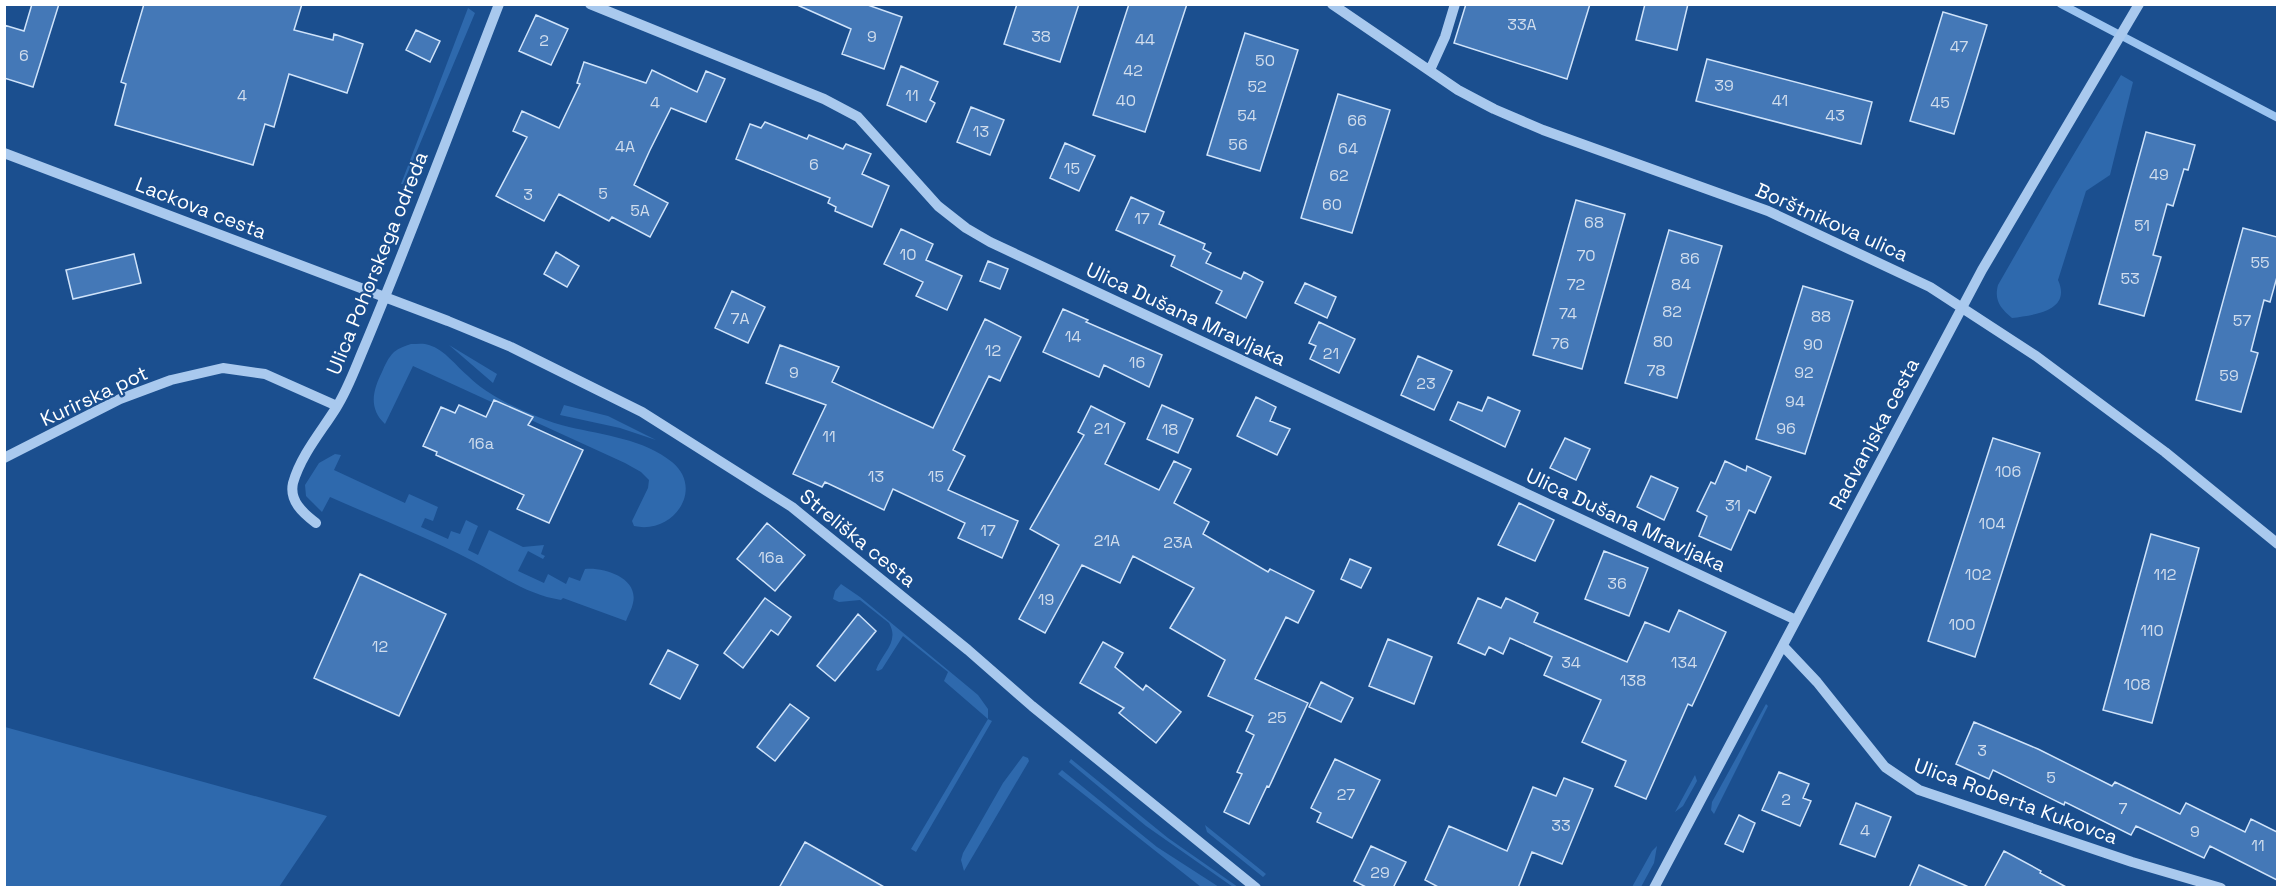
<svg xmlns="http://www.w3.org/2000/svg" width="2282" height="892" font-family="'Space Grotesk',sans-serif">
	<rect width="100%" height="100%" fill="#1b4f8f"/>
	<!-- green -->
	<path fill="#2e69ad" d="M468,8L475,13L403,184H401Z
		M2121,75L2133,82L2110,175L2086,191L2058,280C2072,311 2034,315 2012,318C2000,308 1994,300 1998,285L2053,189Z
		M411,344C417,344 424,343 429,345C445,350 456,366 468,376C479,387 492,395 505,402C525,412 548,422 569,427C603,435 644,439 672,462C705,489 673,535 634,526L632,521L648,488L649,480L641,472L625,463L413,366L385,424C368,408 373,390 382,372C385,365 388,358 394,352C399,348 405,346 411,344Z
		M449,345L497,374L493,383Z
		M564,405L608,416L656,440L620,428L560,415Z
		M335,454L341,455L334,470L405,503L409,494L438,507L433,521L425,518L421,527L448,539L451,531L460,534L466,520L478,526L468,550L478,555L489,530L523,547L544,545L541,554L545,556L543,559L528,551L518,571L544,583L548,574L566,584L569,577L580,581L585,569C604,567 639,578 633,603C632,609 628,615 626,621L563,598L561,600C528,595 502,576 473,561C427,537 377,518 330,497L322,512L306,496L305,485L319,463Z
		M841,584L860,597L978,695L988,709V719L992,721L916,852L911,849L988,719L944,681L948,672L903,636L882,669L878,671L876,670C882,653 900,642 889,623L860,600L839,602L833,599L835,591Z
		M1766,704L1768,706L1714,814L1711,810L1712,802Z
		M5,727L327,816L279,887H5Z
		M1023,756L1028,758L1029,761L964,871L961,860L963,853L1003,783Z
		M1071,759L1168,838L1238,887H1233L1146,826L1069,762Z
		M1062,770L1157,847L1219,887H1201L1058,774Z
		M1695,775L1697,781L1683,806L1675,812Z
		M1205,825L1266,874L1263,877L1207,832Z
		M1657,846L1654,863L1641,887H1632L1652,851Z"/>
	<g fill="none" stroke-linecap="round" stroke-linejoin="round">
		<!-- stream -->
		<path stroke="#9cc4f0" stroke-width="8" d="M2061,4L2278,118"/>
	</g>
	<!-- building -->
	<path fill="#4478b7" stroke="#cfe3fa" stroke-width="1.5" d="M32,4H59L33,87L4,78V25L24,31Z
		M144,4H302L294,30L333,40L334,34L363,44L347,93L289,74L274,127L265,124L253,165L115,125L126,84L121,82Z
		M795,4H865L902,17L884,69L842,54L851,29Z
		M1017,4H1079L1060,62L1004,44Z
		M1129,4H1187L1145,132L1093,115Z
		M1466,4H1590L1567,79L1454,43Z
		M1645,4H1688L1677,50L1636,40Z
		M1943,12L1987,25L1954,134L1910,121Z
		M536,15L568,29L551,65L519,51Z
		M416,30L440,41L430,62L406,50Z
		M1245,33L1298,50L1260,171L1207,155Z
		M1707,59L1872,102L1861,144L1696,101Z
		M584,62L646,83L652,70L697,92L706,71L725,79L706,122L671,108L650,150L634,185L668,203L650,237L612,217L609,221L559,194L544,221L496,196L527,137L513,131L522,111L559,128L580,84L577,83Z
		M901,66L938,82L930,100L935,103L926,122L887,105Z
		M1338,94L1390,110L1352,233L1301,218Z
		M971,107L1004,120L990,155L957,142Z
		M765,122L807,139L809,135L843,149L846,144L871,154L862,174L889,186L872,227L835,211L836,207L828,203L830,198L736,159L750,124L761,128Z
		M2146,132L2195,145L2188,170L2184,169L2173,206L2167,204L2153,255L2161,257L2144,316L2099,304Z
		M1065,143L1095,156L1079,191L1050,178Z
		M1131,197L1164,212L1159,224L1205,244L1203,249L1211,253L1206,263L1241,279L1244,272L1263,282L1246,318L1216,303L1222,291L1171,266L1175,256L1116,230Z
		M1576,200L1625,214L1582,369L1533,355Z
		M2243,228L2277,237V277L2270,302L2264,300L2251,351L2258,353L2241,412L2196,400Z
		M901,229L933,244L926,260L962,276L947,310L916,296L923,282L884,264Z
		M1669,230L1722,246L1677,398L1625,383Z
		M556,252L579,266L567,287L544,274Z
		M134,254L141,283L73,299L66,270Z
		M988,261L1008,269L1000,289L980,281Z
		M1305,283L1336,297L1327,318L1295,303Z
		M1803,286L1853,301L1805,454L1756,439Z
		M732,291L765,307L748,343L715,328Z
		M1063,309L1088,320L1086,322L1162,355L1149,387L1104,365L1099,377L1043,352Z
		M985,319L1021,337L1000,381L989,376L953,450L965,456L948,490L1018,521L1002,558L958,538L965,523L893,489L884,510L825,482L822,487L793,474L826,405L766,383L780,345L839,367L832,382L933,428Z
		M1319,322L1355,339L1339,373L1310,359L1316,346L1309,343Z
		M1418,356L1452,371L1434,410L1401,395Z
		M1256,397L1276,407L1270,421L1290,429L1277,455L1237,436Z
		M1488,397L1520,411L1505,447L1450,420L1458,402L1482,411Z
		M494,400L533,417L528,425L583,450L549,523L517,509L524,495L436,455L437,452L423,446L441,407L455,413L459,405L486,417Z
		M1162,405L1193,419L1178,453L1147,439Z
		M1091,406L1125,423L1105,464L1159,490L1174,461L1191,469L1174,503L1209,522L1203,534L1268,572L1270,569L1314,591L1298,623L1286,617L1255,679L1308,703L1269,787L1267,786L1249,824L1224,812L1242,774L1237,772L1254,735L1246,731L1253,716L1208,696L1225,660L1170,628L1194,588L1133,556L1120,583L1082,565L1045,633L1019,619L1059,545L1030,529L1084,435L1078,432Z
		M1565,438L1590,449L1576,480L1550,468Z
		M1993,438L2040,453L1975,657L1928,641Z
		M1725,461L1746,471L1747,466L1771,477L1755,513L1749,510L1731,550L1699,536L1707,516L1697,511L1711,482L1715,484Z
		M1651,476L1678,488L1664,520L1637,507Z
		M1519,503L1554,520L1535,561L1498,545Z
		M767,523L805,555L775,591L737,559Z
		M2151,534L2199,548L2152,723L2103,710Z
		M1604,551L1648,568L1629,616L1585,599Z
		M1350,559L1371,568L1361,588L1341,579Z
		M360,574L446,614L399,716L314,678Z
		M765,598L791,617L778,635L771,630L743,668L724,653Z
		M1478,598L1501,608L1506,598L1538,613L1534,622L1627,662L1645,622L1669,632L1679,610L1726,632L1692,706L1688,704L1646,799L1615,786L1626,761L1582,742L1601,700L1544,675L1552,657L1510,638L1503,654L1489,647L1485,655L1458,643Z
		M858,614L876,631L835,681L817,666Z
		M1388,639L1432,657L1414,704L1369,686Z
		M1103,642L1123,653L1115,667L1143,690L1146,685L1181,712L1156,743L1119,713L1124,708L1080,683Z
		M668,650L698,665L680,699L650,684Z
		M1321,682L1353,698L1341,722L1309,707Z
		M790,704L809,718L775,761L757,747Z
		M1974,722L2038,749L2112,786L2115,782L2180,814L2186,803L2245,832L2251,819L2277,832V880L2210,846L2204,858L2136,826L2131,835L2065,802L2064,805L1993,770L1989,779L1956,764Z
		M1335,759L1380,780L1352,838L1317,822L1321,813L1311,808Z
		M1779,772L1809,784L1803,798L1811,801L1800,826L1762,810Z
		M1564,778L1593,789L1562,864L1532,852L1518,888H1440L1425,880L1449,826L1507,851L1533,787L1556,796Z
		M1856,803L1891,817L1875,857L1840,844Z
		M1739,815L1755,823L1743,852L1725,844Z
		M805,842L886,888H779Z
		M1371,846L1406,862L1393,888H1368L1354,881Z
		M2004,851L2041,871L2040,873L2068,888H1984Z
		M1919,865L1971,888H1909Z"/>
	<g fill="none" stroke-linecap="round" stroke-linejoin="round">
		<!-- minor -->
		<path stroke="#a9c9ee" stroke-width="10" d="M590,4L824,99L858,117L938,206L966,228L990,242L1796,620
			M1332,4L1458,90L1494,109L1543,130L1768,211L1930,287L2036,356L2165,452L2278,544
			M1430,70L1445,37L1455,4
			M4,153L448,321L511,347L642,412L792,507L968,650L1032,706L1256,888
			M4,458L120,399L171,380L223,368L265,374L337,406
			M316,523C303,513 289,501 293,483C301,455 321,432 336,408C347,391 355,369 363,350C411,236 454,120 499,4
			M1783,646L1817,682L1885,767L1919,790L2132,862L2221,888
			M1654,888L1982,270L2139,4"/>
	</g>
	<g text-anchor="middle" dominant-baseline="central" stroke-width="4.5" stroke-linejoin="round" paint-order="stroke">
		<!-- number labels -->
		<g font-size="16" fill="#d0dded">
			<text x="1522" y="24">33A</text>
			<text x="872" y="36">9</text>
			<text x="1041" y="36">38</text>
			<text x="1145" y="39">44</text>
			<text x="544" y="40">2</text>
			<text x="1959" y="46">47</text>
			<text x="24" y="55">6</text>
			<text x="1265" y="60">50</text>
			<text x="1133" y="70">42</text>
			<text x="1724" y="85">39</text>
			<text x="1257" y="86">52</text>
			<text x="242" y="95">4</text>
			<text x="912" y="95">11</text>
			<text x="1126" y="100">40</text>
			<text x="1780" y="100">41</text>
			<text x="655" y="102">4</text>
			<text x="1940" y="102">45</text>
			<text x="1247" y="115">54</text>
			<text x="1835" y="115">43</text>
			<text x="1357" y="120">66</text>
			<text x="981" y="131">13</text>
			<text x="1238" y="144">56</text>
			<text x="625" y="146">4A</text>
			<text x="1348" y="148">64</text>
			<text x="814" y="164">6</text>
			<text x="1072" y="168">15</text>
			<text x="2159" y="174">49</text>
			<text x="1339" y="175">62</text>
			<text x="603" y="193">5</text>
			<text x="528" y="194">3</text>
			<text x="1332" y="204">60</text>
			<text x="640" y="210">5A</text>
			<text x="1142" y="218">17</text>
			<text x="1594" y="222">68</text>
			<text x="2142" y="225">51</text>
			<text x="908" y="254">10</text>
			<text x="1586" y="255">70</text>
			<text x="1690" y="258">86</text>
			<text x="2260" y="262">55</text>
			<text x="2130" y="278">53</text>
			<text x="1576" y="284">72</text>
			<text x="1681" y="284">84</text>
			<text x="1672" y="311">82</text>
			<text x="1568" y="313">74</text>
			<text x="1821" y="316">88</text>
			<text x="740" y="318">7A</text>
			<text x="2242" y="320">57</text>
			<text x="1073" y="336">14</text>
			<text x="1663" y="341">80</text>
			<text x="1560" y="343">76</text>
			<text x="1813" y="344">90</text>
			<text x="993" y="350">12</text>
			<text x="1331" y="353">21</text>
			<text x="1137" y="362">16</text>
			<text x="1656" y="370">78</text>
			<text x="794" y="372">9</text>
			<text x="1804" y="372">92</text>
			<text x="2229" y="375">59</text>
			<text x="1426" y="383">23</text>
			<text x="1795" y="401">94</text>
			<text x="1102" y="428">21</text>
			<text x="1786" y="428">96</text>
			<text x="1170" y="429">18</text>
			<text x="829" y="436">11</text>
			<text x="481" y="443">16a</text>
			<text x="2008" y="471">106</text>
			<text x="876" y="476">13</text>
			<text x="936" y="476">15</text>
			<text x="1733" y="505">31</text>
			<text x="1992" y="523">104</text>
			<text x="988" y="530">17</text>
			<text x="1107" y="540">21A</text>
			<text x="1178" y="542">23A</text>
			<text x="771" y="557">16a</text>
			<text x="1978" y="574">102</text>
			<text x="2165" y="574">112</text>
			<text x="1617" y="583">36</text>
			<text x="1046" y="599">19</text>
			<text x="1962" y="624">100</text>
			<text x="2152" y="630">110</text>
			<text x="380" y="646">12</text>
			<text x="1571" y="662">34</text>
			<text x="1684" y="662">134</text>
			<text x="1633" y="680">138</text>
			<text x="2137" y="684">108</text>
			<text x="1277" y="717">25</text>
			<text x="1982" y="750">3</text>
			<text x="2051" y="777">5</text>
			<text x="1346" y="794">27</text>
			<text x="1786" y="799">2</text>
			<text x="2123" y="808">7</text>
			<text x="1561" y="825">33</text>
			<text x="1865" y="830">4</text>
			<text x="2195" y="831">9</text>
			<text x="2258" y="845">11</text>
			<text x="1380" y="872">29</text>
		</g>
		<!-- street labels -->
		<g font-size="20" fill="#fff" stroke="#1b4f8f">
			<text transform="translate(201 208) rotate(21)">Lackova cesta</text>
			<text transform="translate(1832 222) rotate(24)">Borštnikova ulica</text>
			<text transform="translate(377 263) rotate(-68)">Ulica Pohorskega odreda</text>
			<text transform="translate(1186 314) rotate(25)">Ulica Dušana Mravljaka</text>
			<text transform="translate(94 396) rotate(-25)">Kurirska pot</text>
			<text transform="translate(1874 434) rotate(-62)">Radvanjska cesta</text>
			<text transform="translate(1626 520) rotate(25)">Ulica Dušana Mravljaka</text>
			<text transform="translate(858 538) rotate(39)">Streliška cesta</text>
			<text transform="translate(2016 801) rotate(20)">Ulica Roberta Kukovca</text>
		</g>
	</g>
	<!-- border -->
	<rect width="2282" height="892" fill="none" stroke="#ffffff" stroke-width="12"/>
</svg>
